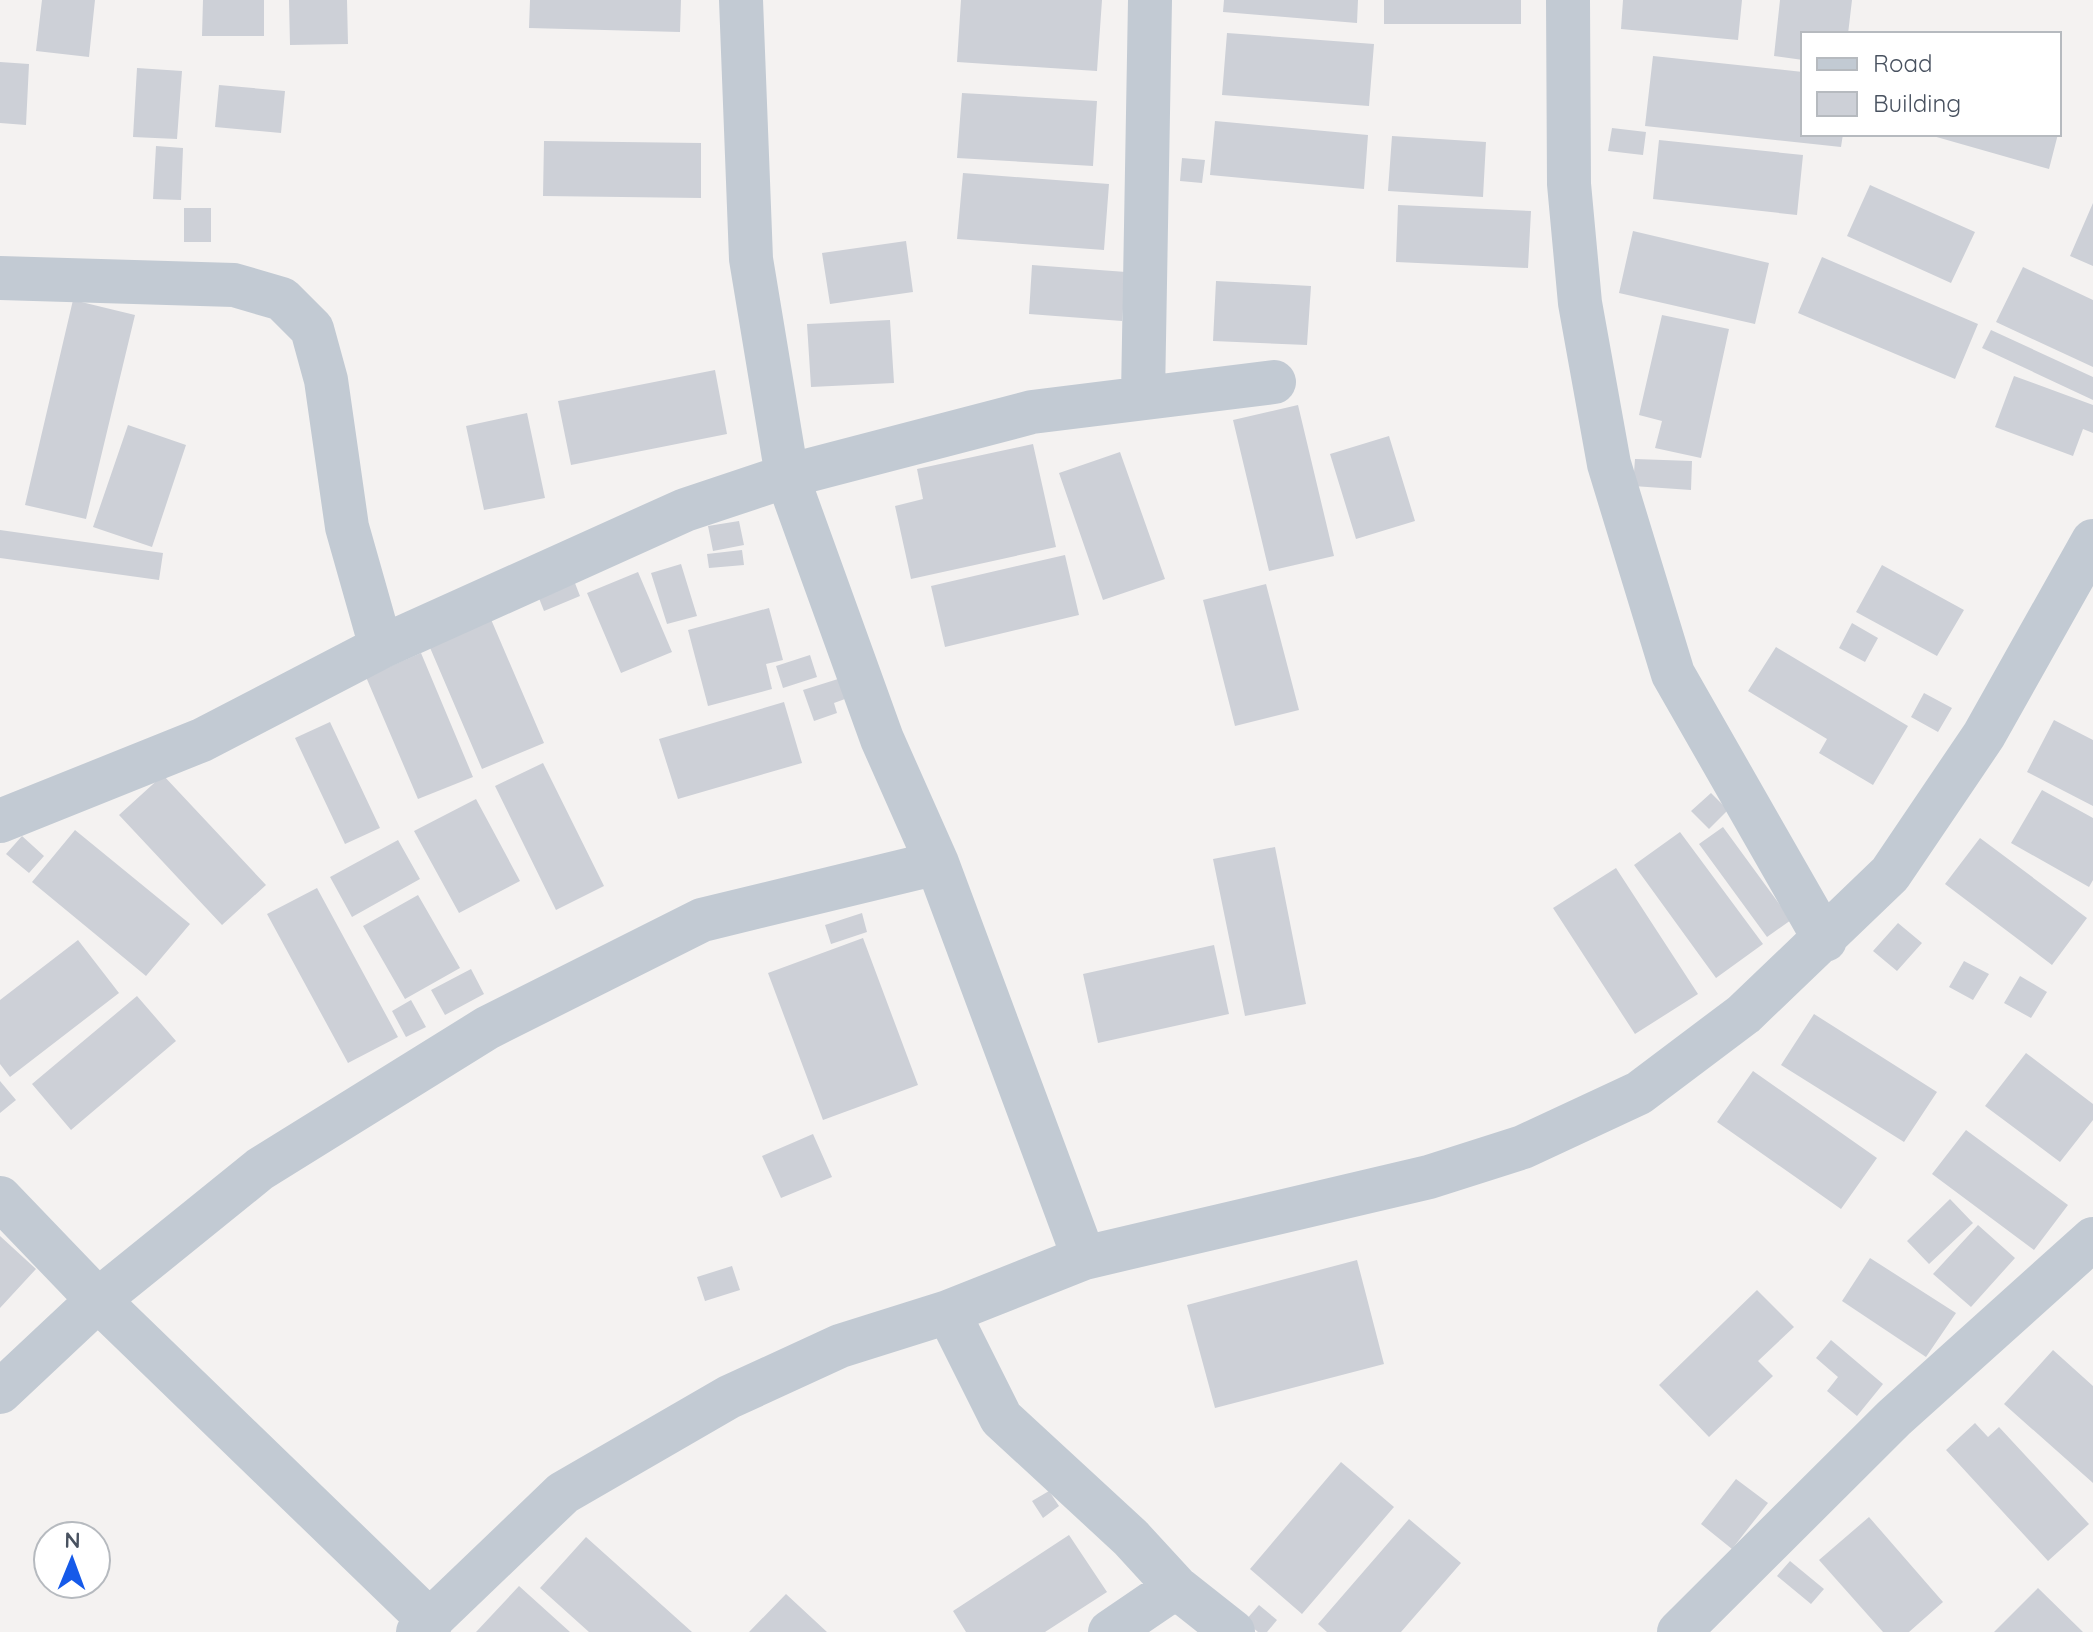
<svg xmlns="http://www.w3.org/2000/svg" width="2093" height="1632" font-family="Quicksand,sans-serif">
	<rect width="100%" height="100%" fill="#f4f2f1"/>
	<!-- building -->
	<path fill="#cdd0d7" d="M42,0H95L89,57L36,51Z
		M203,0H264V36H202Z
		M289,0H347L348,44L290,45Z
		M530,0H681L680,32L529,28Z
		M961,0H1102L1097,71L957,62Z
		M1224,0H1358L1357,23L1223,12Z
		M1384,0H1521V24H1384Z
		M1623,0H1742L1738,40L1621,29Z
		M1780,0H1852L1848,34H1803V60L1774,56Z
		M1227,33L1374,44L1369,106L1222,95Z
		M1653,56L1803,72V134H1843L1841,147L1645,126Z
		M0,62L29,64L26,125L0,123Z
		M137,68L182,71L177,139L133,137Z
		M219,85L285,91L281,133L215,127Z
		M962,93L1097,101L1093,166L957,158Z
		M1215,121L1368,135L1364,189L1210,175Z
		M1612,128L1646,132L1643,155L1608,151Z
		M1926,134H2058L2049,169Z
		M1392,136L1486,142L1483,197L1388,191Z
		M1659,140L1803,155L1797,215L1653,199Z
		M544,141L701,143V198L543,196Z
		M156,146L183,148L181,200L153,199Z
		M1182,158L1205,160L1202,183L1180,181Z
		M963,173L1109,184L1104,250L957,239Z
		M1870,185L1975,232L1951,283L1847,236Z
		M2093,203V266L2070,256Z
		M1398,205L1531,211L1528,268L1396,262Z
		M184,208H211V242H184Z
		M1633,231L1769,263L1755,324L1619,293Z
		M906,241L913,292L830,304L822,253Z
		M1822,257L1978,324L1955,379L1798,313Z
		M1032,265L1126,272L1122,321L1029,314Z
		M2023,267L2093,300V367L1996,322Z
		M1216,281L1311,286L1307,345L1213,341Z
		M73,300L135,315L86,519L25,505Z
		M1662,315L1729,329L1701,458L1655,448L1662,421L1639,415Z
		M890,320L894,383L811,387L807,324Z
		M1991,330L2093,377V400L1982,348Z
		M715,370L727,434L571,465L558,401Z
		M2014,376L2093,405V433L2083,429L2073,456L1995,427Z
		M1298,405L1334,556L1269,571L1233,420Z
		M527,413L545,498L484,510L466,426Z
		M128,425L186,445L152,547L93,527Z
		M1389,436L1415,521L1356,539L1330,454Z
		M1033,444L1056,547L911,579L895,506L923,499L917,469Z
		M1120,452L1165,579L1103,600L1059,473Z
		M1635,459L1692,461L1691,490L1633,486Z
		M739,521L744,545L713,551L708,526Z
		M0,530L163,553L159,580L0,558Z
		M742,550L744,565L709,568L707,554Z
		M1065,555L1079,615L945,647L931,586Z
		M681,564L697,616L667,624L651,573Z
		M1882,565L1964,610L1937,656L1856,612Z
		M638,572L672,652L621,673L587,593Z
		M571,573L580,596L544,611L535,588Z
		M1266,584L1299,710L1235,726L1203,600Z
		M769,608L783,660L766,664L772,689L708,706L688,630Z
		M487,610L544,743L482,769L425,636Z
		M1852,623L1878,638L1865,662L1839,648Z
		M1776,647L1908,726L1873,785L1819,753L1827,739L1748,691Z
		M421,653L473,777L418,799L366,677Z
		M810,655L817,677L783,688L776,666Z
		M838,679L845,699L834,703L837,713L814,721L803,690Z
		M1924,693L1952,708L1938,732L1911,717Z
		M784,702L802,763L678,799L659,739Z
		M2054,720L2093,740V806L2027,772Z
		M330,722L380,828L345,844L295,738Z
		M543,763L604,886L556,910L495,786Z
		M163,775L266,885L222,925L119,815Z
		M2042,790L2093,818V880L2089,887L2011,843Z
		M1711,793L1728,810L1709,829L1691,811Z
		M476,799L520,881L459,913L414,831Z
		M1723,827L1791,920L1767,937L1699,844Z
		M75,830L190,924L146,976L32,882Z
		M1680,832L1763,944L1716,978L1634,865Z
		M22,836L44,856L29,873L6,854Z
		M1980,838L2087,918L2052,965L1945,884Z
		M398,840L420,879L352,917L330,877Z
		M1275,847L1306,1004L1245,1016L1213,859Z
		M1616,868L1698,994L1635,1034L1553,908Z
		M317,888L398,1037L348,1063L267,914Z
		M418,895L460,968L405,999L363,926Z
		M862,913L867,932L831,944L825,925Z
		M1898,923L1922,943L1897,971L1873,951Z
		M863,938L918,1085L823,1120L768,973Z
		M78,940L119,993L10,1077L0,1064V1000Z
		M1214,945L1229,1014L1098,1043L1083,974Z
		M1964,961L1989,974L1973,1000L1949,987Z
		M471,969L484,994L445,1015L431,990Z
		M2020,976L2047,992L2031,1018L2004,1003Z
		M137,996L176,1041L71,1130L32,1084Z
		M411,1000L426,1027L406,1037L392,1011Z
		M1814,1014L1937,1092L1904,1142L1781,1065Z
		M2026,1053L2093,1104V1120L2060,1162L1985,1106Z
		M1753,1071L1877,1158L1841,1209L1717,1122Z
		M0,1081L16,1100L0,1113Z
		M1966,1130L2068,1205L2034,1250L1932,1174Z
		M813,1134L832,1177L781,1198L762,1156Z
		M1950,1199L1973,1223L1929,1264L1907,1241Z
		M1978,1225L2015,1258L1971,1307L1933,1274Z
		M0,1236L36,1269L0,1308Z
		M1870,1258L1956,1313L1926,1357L1842,1301Z
		M1357,1260L1384,1364L1215,1408L1187,1305Z
		M732,1266L740,1290L705,1301L697,1277Z
		M1757,1290L1794,1327L1758,1361L1773,1376L1709,1437L1659,1385Z
		M1831,1340L1883,1384L1857,1416L1827,1391L1838,1377L1816,1358Z
		M2053,1350L2093,1386V1483L2004,1404Z
		M1975,1423L1988,1437L1999,1427L2089,1524L2048,1561L1946,1450Z
		M1341,1462L1394,1507L1302,1614L1250,1569Z
		M1736,1479L1768,1503L1732,1549L1701,1524Z
		M1049,1491L1059,1506L1043,1518L1032,1501Z
		M1869,1517L1943,1602L1909,1632H1883L1819,1560Z
		M1409,1519L1461,1563L1401,1632H1327L1318,1624Z
		M1069,1535L1107,1592L1045,1632H966L953,1611Z
		M586,1537L692,1632H589L540,1588Z
		M1790,1561L1824,1589L1811,1604L1777,1576Z
		M519,1586L570,1632H476Z
		M2038,1588L2083,1632H1994Z
		M786,1594L827,1632H749Z
		M1259,1605L1277,1620L1267,1632H1258L1245,1621Z"/>
	<g fill="none" stroke-linecap="round" stroke-linejoin="round">
		<!-- minor -->
		<path stroke="#c2cad3" stroke-width="44" d="M741,0L751,259L787,476L882,739L937,863L1084,1258
			M1568,0L1569,184L1580,303L1609,464L1673,674L1825,940
			M0,278L234,285L282,299L312,329L326,380L347,527L381,647L685,510L787,476L1032,412L1274,382
			M1143,396L1150,0
			M0,821L202,740L381,647
			M0,1198L98,1300L431,1622
			M948,1312L1001,1418L1131,1538L1176,1587L1233,1632
			M0,1392L98,1300L260,1169L487,1028L702,920L937,863
			M418,1632L563,1493L729,1397L840,1346L948,1312L1084,1258L1429,1177L1523,1147L1639,1093L1744,1014L1890,874L1984,735L2093,541
			M1110,1632L1176,1587
			M1679,1632L1894,1418L2093,1239"/>
	</g>
	<!-- legend -->
	<rect x="1801" y="32" width="260" height="104" fill="#ffffff" stroke="#b6babf" stroke-width="2"/>
	<rect x="1817" y="58" width="40" height="12" fill="#c2cad3" stroke="#b6babf" stroke-width="2"/>
	<text x="1873" y="72" font-size="24" fill="#495260">Road</text>
	<rect x="1817" y="92" width="40" height="24" fill="#cdd0d7" stroke="#b6babf" stroke-width="2"/>
	<text x="1873" y="112" font-size="24" fill="#495260">Building</text>
	<!-- north arrow -->
	<g transform="translate(72 1560) rotate(1)"><circle r="38" fill="#ffffff" stroke="#b6babf" stroke-width="2"/>
	<path d="M0-6L14 30L0 20L-14 30Z" fill="#165ae9"/>
	<text y="-12" font-size="22" font-weight="bold" text-anchor="middle" fill="#495260">N</text>
	</g>
</svg>
